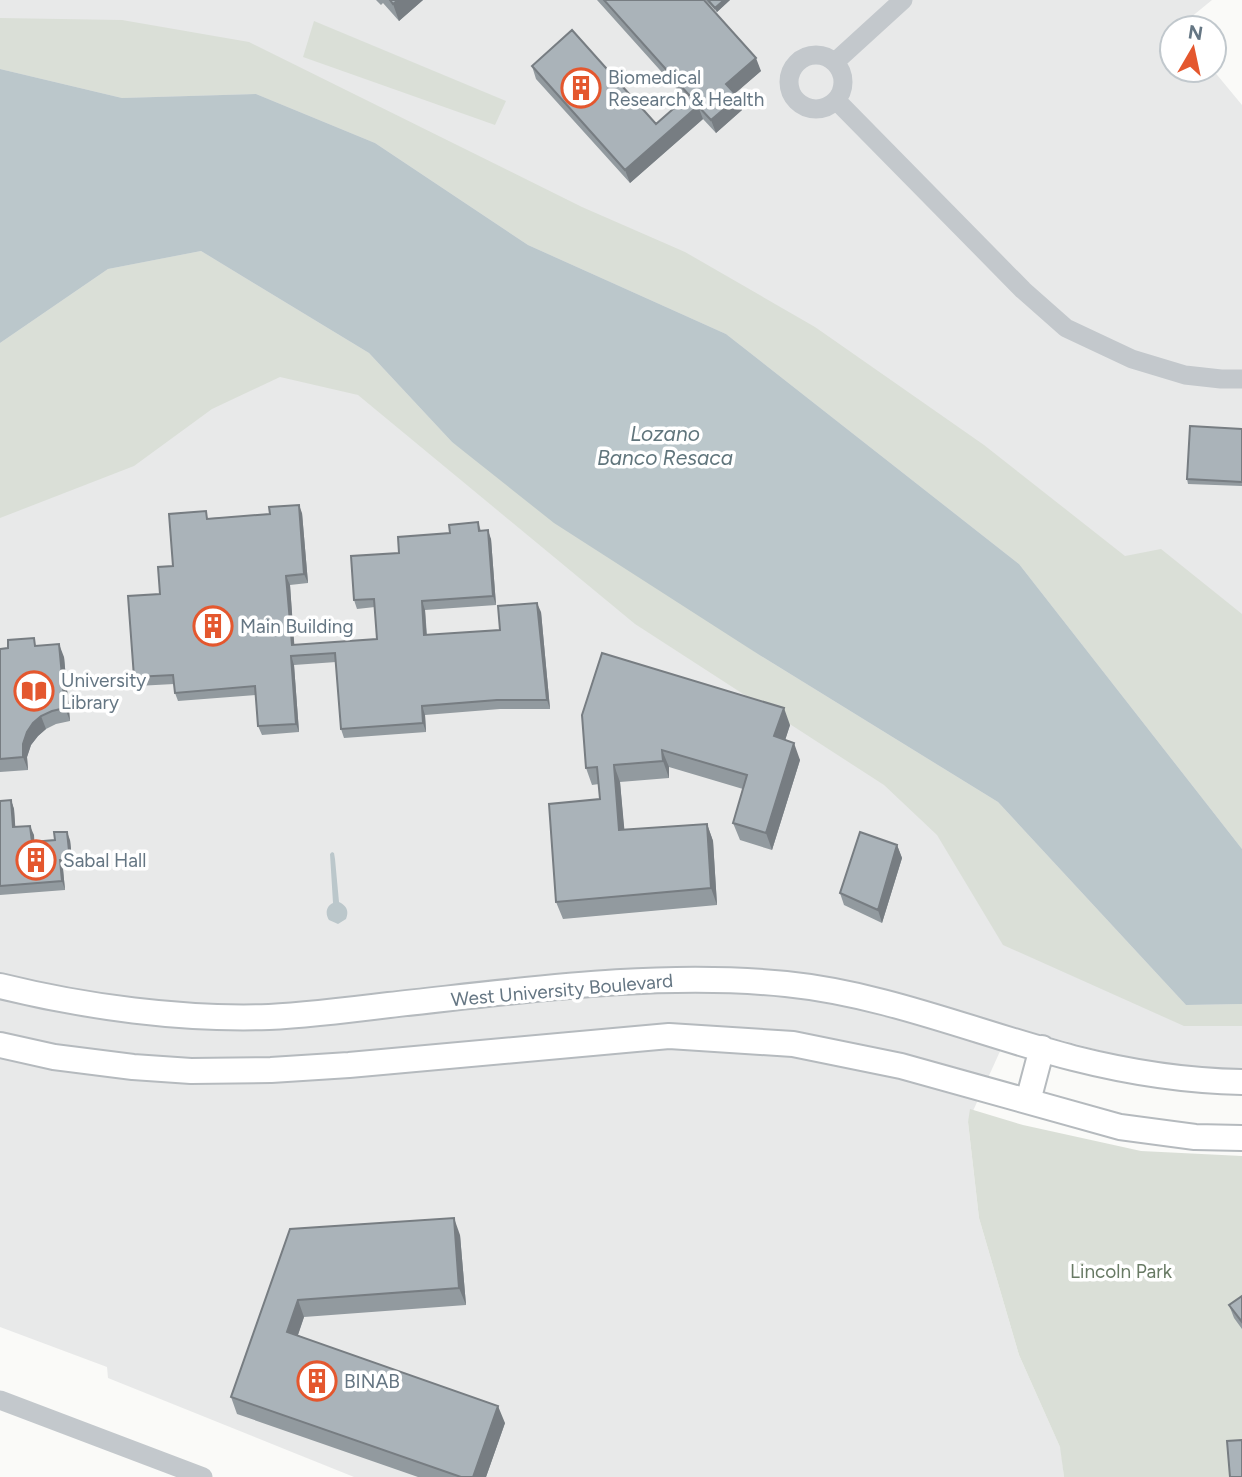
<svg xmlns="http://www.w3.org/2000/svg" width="1242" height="1477" font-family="Figtree,sans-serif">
	<rect width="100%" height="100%" fill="#fafaf8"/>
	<!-- built -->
	<path fill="#e8e9e9" d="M0,0H1212L1179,27V28H1172V70H1213L1242,105V1072L1222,1071L1140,1061L1011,1027L968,1122L979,1218L1019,1355L1061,1449L1064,1477H354L108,1378L107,1367L0,1327Z"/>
	<!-- green -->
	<path fill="#dadfd7" d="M0,18L122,20L249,42L582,207L685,252L815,327L984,445L1125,556L1161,549L1242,614V849L1019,564L726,334L528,245L375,143L256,94L122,98L0,69Z
		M314,21L506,101L495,125L303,57Z
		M201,251L369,353L452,442L761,656L998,802L1186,1005L1242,1004V1026H1184L1003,945L937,835L884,785L635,624L358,395L280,377L212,409L134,466L0,518V343L108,269Z
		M970,1109L1023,1125L1141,1151L1242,1156V1477H1064L1060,1447L1019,1355L979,1218L968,1122Z"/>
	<!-- water -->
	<path fill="#bbc7cb" d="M0,69L122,98L256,94L375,143L528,245L726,334L1019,564L1242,849V1004L1186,1005L998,802L761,656L554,523L452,442L369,353L201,251L108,269L0,343Z
		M332,852L334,853L335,859L339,902C347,906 349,911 346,919L338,924L329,920C325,914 326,906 333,903L330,854Z"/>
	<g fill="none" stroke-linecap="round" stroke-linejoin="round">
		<!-- major casing -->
		<g stroke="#b5babe" stroke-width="28">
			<path id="major" d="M0,986C85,1007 182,1020 269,1017C309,1015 349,1010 389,1005C520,991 654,971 786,984C885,994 977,1033 1073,1058C1128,1072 1185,1081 1242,1082
				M0,1045L54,1057L133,1067L191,1071L271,1070L349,1065L669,1036L793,1044L901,1066L1120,1127L1195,1137L1242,1138
				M1028,1101L1042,1048"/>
		</g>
		<!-- minor -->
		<path stroke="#c3c8cc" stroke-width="19" d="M789 82a27 27 0 1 1 54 0a27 27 0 1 1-54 0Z
			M835,62L903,0
			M836,100L1023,290L1066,328L1132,359L1185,375L1221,379H1242
			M0,1400L203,1477"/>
		<!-- major -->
		<use href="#major" stroke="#fff" stroke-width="24"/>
	</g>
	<!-- wall -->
	<path fill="#929a9f" d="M376,0H423L399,21L383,3L381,5Z
		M597,0H704L761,71L735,93L742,110L716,133L703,119L630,183L536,79L532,66L656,124L685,98Z
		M705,0H730L717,12Z
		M1242,429V486L1188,484L1187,479Z
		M302,513L308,583L290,585L294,645L377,639L375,607L357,609L354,600L399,553L478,522L481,531L491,539L496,605L425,610L427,635L500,630L541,612L550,709H500L425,715L426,732L344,738L341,729L336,662L294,665L299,732L262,735L258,726L256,695L178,701L175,693L174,684L137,686L134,677L173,566L209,518Z
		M37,645L64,657L70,721L56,724L46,729L38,736L31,745L27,757L28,770L0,772V649Z
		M582,715L790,725L785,740L800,760L772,850L740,840L733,823L743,789L669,767V778L620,782L624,830L707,824L713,841L717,905L563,919L556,902L600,799L599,784L592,785L586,768Z
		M11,800L14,809L15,827L34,835V842L70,840L73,868L63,869L65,890L0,895V801Z
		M897,845L902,858L882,923L844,905L840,893Z
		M290,1229L460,1235L466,1305L304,1317L298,1335L505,1423L486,1477H418L237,1414L231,1397Z
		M1242,1296V1329L1234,1318L1229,1305Z"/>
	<!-- shaded-wall -->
	<path fill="#777d82" d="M398,0H423L399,21L393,4Z
		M724,0H730L717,12L715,8Z
		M756,58L761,71L731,97L726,84Z
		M738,97L742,110L716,133L711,120Z
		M698,106L703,119L630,183L625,170Z
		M299,505L302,513L308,583L304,574Z
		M488,530L491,539L496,605L493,596Z
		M286,576L290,585L295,654L292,645Z
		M422,601L425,610L427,644L424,635Z
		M537,603L541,612L550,709L547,700Z
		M59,644L64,657L70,721L65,708Z
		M291,656L294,665L299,732L296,724Z
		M422,706L425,715L426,732L423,723Z
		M784,708L790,725L781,753L774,736Z
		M41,716L46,729L38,736L31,745L27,757L28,770L23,757V744L27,732L33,723Z
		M794,743L800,760L772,850L766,833Z
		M662,750L669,767V778L663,761Z
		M614,765L620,782L626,847L619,830Z
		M11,800L14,809L16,836L13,827Z
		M707,824L713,841L717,905L711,888Z
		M30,826L34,835L35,851L32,842Z
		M67,832L70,840L73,868L70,860Z
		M897,845L902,858L882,923L878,910Z
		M60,860L63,869L65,890L62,881Z
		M454,1218L460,1235L466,1305L459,1288Z
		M298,1300L304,1317L293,1349L287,1332Z
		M498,1406L505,1423L486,1477H473Z"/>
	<!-- building -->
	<path fill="#aab3b9" stroke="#777d82" stroke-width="2" d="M390,0H398L393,4Z
		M604,0H704L756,58L726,84L738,97L711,120L698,106L625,170L532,66L572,30L656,124L689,95Z
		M708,0H724L715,8Z
		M1190,426L1242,429V482L1187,479Z
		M299,505L304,574L286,576L292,645L377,639L374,599L354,600L351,556L399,553L398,537L450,533L449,525L478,522L479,531L488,530L493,596L422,601L424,635L500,630L498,606L537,603L547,700H497L422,706L423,723L341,729L335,653L291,656L296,724L258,726L255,686L175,693L173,675L134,677L128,596L160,594L158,567L173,566L169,514L206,511L207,519L270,514L269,507Z
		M34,638L35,646L59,644L65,708L52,711L41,716L33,723L27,732L23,744V757L0,759V649L8,648V640Z
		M602,653L784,708L774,736L794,743L766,833L733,823L747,775L662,750L663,761L614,765L619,830L707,824L711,888L556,902L549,804L600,799L597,767L586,768L582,715Z
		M11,800L13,827L30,826L32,842L55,840L54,832H67L70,860H60L62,881L0,886V801Z
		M860,832L897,845L878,910L840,893Z
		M454,1218L459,1288L298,1300L287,1332L498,1406L473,1477H461L231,1397L290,1229Z
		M1242,1296V1322L1229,1305Z
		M1242,1440V1477H1230L1227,1441Z"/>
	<!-- icons -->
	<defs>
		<g id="building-ring" transform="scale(2.0125)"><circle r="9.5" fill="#fff" stroke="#e4572e" stroke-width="1.5"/><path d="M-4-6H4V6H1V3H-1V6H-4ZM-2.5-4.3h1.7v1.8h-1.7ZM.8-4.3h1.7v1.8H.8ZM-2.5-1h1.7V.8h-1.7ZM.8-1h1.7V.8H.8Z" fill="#e4572e"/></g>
		<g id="library-ring" transform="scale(2.0125)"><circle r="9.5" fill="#fff" stroke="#e4572e" stroke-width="1.5"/><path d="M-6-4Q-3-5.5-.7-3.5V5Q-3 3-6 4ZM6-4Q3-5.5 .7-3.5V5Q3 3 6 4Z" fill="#e4572e"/></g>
	</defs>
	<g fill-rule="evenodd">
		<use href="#building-ring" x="581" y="88"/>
		<use href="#building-ring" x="213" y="626"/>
		<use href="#library-ring" x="34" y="691"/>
		<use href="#building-ring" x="36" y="860"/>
		<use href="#building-ring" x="317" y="1381"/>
	</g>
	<g text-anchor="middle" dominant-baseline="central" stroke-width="7" stroke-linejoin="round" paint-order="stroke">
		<!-- poi labels -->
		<g font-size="19" fill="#657683" stroke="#fff" text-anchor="start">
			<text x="608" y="77">Biomedical<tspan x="608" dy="22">Research &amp; Health</tspan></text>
			<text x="240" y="626">Main Building</text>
			<text x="61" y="680">University<tspan x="61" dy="22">Library</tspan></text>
			<text x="63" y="860">Sabal Hall</text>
			<text x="344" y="1381">BINAB</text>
		</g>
		<!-- street labels -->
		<g font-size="19" fill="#657683" stroke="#fff">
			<text transform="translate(562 990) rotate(-5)">West University Boulevard</text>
		</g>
		<!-- park labels -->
		<g font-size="19" fill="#687a64" stroke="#fff">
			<text x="1121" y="1271">Lincoln Park</text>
		</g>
		<!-- water labels -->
		<g font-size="21" font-style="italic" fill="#60757c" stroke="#fff">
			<text x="665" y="433">Lozano<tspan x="665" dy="24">Banco Resaca</tspan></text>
		</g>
	</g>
	<!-- north arrow -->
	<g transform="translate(1193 49) rotate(9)"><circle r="33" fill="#ffffff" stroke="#c1c8cd" stroke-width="2"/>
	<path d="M0-5L12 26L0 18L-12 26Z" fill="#e4572e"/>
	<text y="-10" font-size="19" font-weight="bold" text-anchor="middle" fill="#657683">N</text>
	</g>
</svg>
